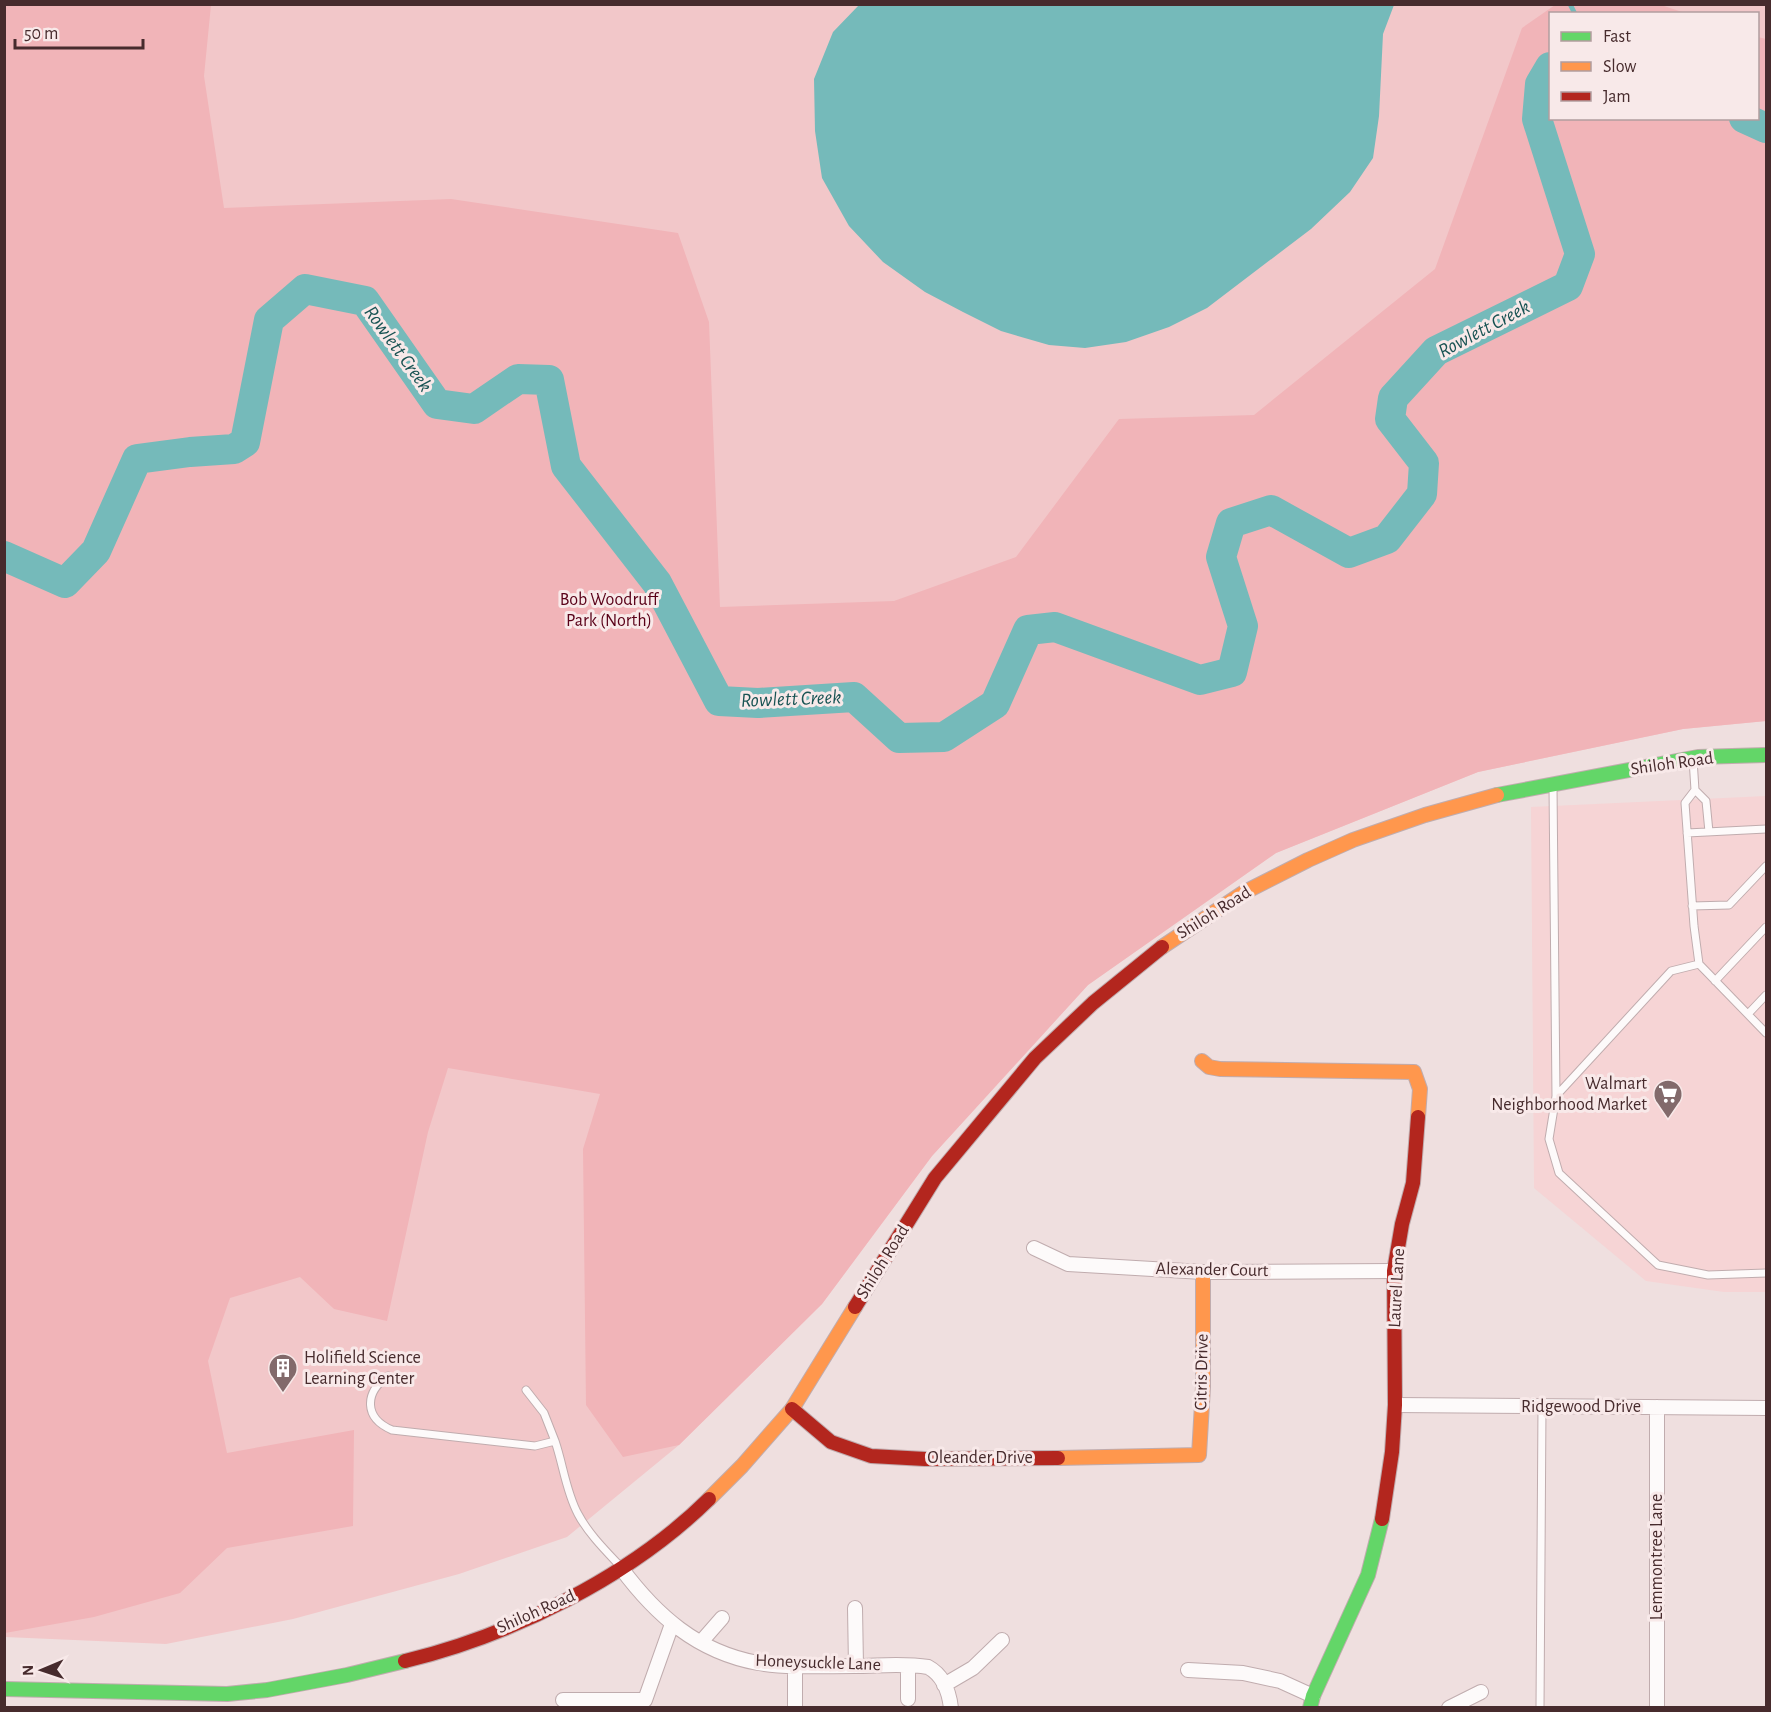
<svg xmlns="http://www.w3.org/2000/svg" width="1771" height="1712" font-family="'Alegreya Sans',sans-serif">
	<rect width="100%" height="100%" fill="#efdfdf"/>
	<!-- built -->
	<path fill="#f6d4d5" d="M1766,796V1292H1724L1646,1281L1534,1188L1531,807Z"/>
	<!-- green -->
	<path fill="#f2c7c9" fill-rule="evenodd" d="M5,5H1766V721L1683,729L1478,772L1276,853L1088,985L932,1156L822,1304L679,1445L567,1537L459,1574L293,1619L166,1644L5,1637ZM1550,14H1758V118H1550Z"/>
	<!-- forest -->
	<path fill="#f1b4b8" d="M5,4L211,5L204,76L224,208L451,199L678,233L709,322L720,607L894,601L1016,557L1119,419L1254,415L1435,269L1522,28L1555,5H1661L1685,13L1550,14V118H1758V37L1766,39V721L1683,729L1478,772L1276,853L1088,985L932,1156L822,1304L679,1445L623,1457L586,1405L583,1149L600,1094L448,1068L428,1132L387,1321L334,1309L300,1277L230,1298L208,1361L227,1453L354,1430L353,1526L227,1548L180,1593L94,1617L5,1633Z"/>
	<!-- water -->
	<path fill="#75baba" d="M859,5H1394L1383,34L1379,116L1373,158L1350,192L1311,229L1207,308L1169,327L1126,342L1085,348L1049,345L1001,331L963,312L925,292L883,262L849,226L822,178L815,131L814,79L833,32Z"/>
	<g fill="none" stroke-linecap="round" stroke-linejoin="round">
		<!-- stream -->
		<path stroke="#75baba" stroke-width="5" d="M1570,4L1575,14"/>
		<!-- river -->
		<path stroke="#75baba" stroke-width="30" d="M1744,118L1766,128
			M4,556L65,583L96,551L137,459L190,452L234,449L245,442L269,320L305,289L365,301L437,404L474,409L518,379L549,380L566,466L657,583L719,701L758,703L854,697L899,738L944,737L995,704L1028,630L1055,627L1200,680L1232,672L1243,626L1221,557L1231,523L1271,510L1349,553L1387,539L1422,494L1424,463L1390,419L1393,398L1436,351L1568,286L1580,254L1537,119L1540,84L1550,67"/>
		<!-- lane casing -->
		<g stroke="#c0acae" stroke-width="9">
			<path id="lane" d="M1693,759L1695,790L1706,801L1709,832
				M1553,786L1556,1096
				M1695,790L1685,803L1694,926L1699,964L1766,1033
				M1687,833L1766,829
				M1692,906L1729,905L1766,866
				M1699,964L1671,971L1556,1096L1549,1139L1559,1173L1658,1265L1708,1275L1766,1273
				M1715,981L1766,927
				M1748,1014L1766,995
				M388,1376C364,1393 364,1418 392,1430L535,1446L555,1441L544,1413L526,1390
				M555,1441C563,1464 566,1492 578,1514C588,1533 605,1550 620,1566
				M1540,1708L1542,1406"/>
		</g>
		<!-- street casing -->
		<g stroke="#c0acae" stroke-width="16">
			<path id="street" d="M1034,1248L1068,1264L1203,1272L1394,1271
				M1395,1405L1766,1408
				M1657,1407V1708
				M621,1568C656,1615 697,1652 758,1663C789,1668 823,1666 854,1666C878,1666 904,1663 928,1667C943,1675 949,1691 951,1708
				M855,1608L856,1666
				M701,1642L722,1618
				M795,1665V1708
				M1188,1670L1243,1673L1280,1681L1313,1696
				M944,1685L973,1668L1002,1640
				M908,1699V1666
				M563,1700H645L672,1624
				M1449,1708L1481,1692"/>
		</g>
		<!-- fast casing -->
		<g stroke="#c0acae" stroke-width="16">
			<path id="fast" d="M1497,795L1698,757L1766,755
				M4,1689L227,1694L267,1690L347,1675L405,1661
				M1310,1708L1313,1696L1368,1575L1382,1519"/>
		</g>
		<!-- slow casing -->
		<g stroke="#c0acae" stroke-width="16">
			<path id="slow" d="M1162,947L1243,893L1308,860L1353,840L1425,815L1497,795
				M1202,1061L1209,1067L1220,1069L1414,1072L1420,1089L1418,1117
				M1058,1458L1199,1455L1203,1387V1272
				M709,1499L742,1466L792,1409L855,1307"/>
		</g>
		<!-- jam casing -->
		<g stroke="#c0acae" stroke-width="16">
			<path id="jam" d="M855,1307L935,1178L1035,1058L1093,1003L1162,947
				M792,1409L831,1442L871,1456L925,1459L1058,1458
				M1382,1519L1392,1452L1395,1405L1394,1271L1402,1224L1413,1183L1418,1117
				M405,1661C512,1635 630,1577 709,1499"/>
		</g>
		<!-- lane -->
		<use href="#lane" stroke="#fdfafa" stroke-width="7"/>
		<!-- street -->
		<use href="#street" stroke="#fdfafa" stroke-width="14"/>
		<!-- fast -->
		<use href="#fast" stroke="#63d668" stroke-width="14"/>
		<!-- slow -->
		<use href="#slow" stroke="#ff974d" stroke-width="14"/>
		<!-- jam -->
		<use href="#jam" stroke="#b3261e" stroke-width="14"/>
	</g>
	<!-- icons -->
	<defs>
		<g id="supermarket-pin" transform="scale(1.5)"><path d="M0 17L-7.5 6A9.5 9.5 0 1 1 7.5 6Z" fill="#826a6b" stroke="#f8e9e9"/><path d="M-6-5.5h2.5l.6 2H6L4.5 2H-2.5L-4.4-4H-6ZM-1.5 3.2a1.3 1.3 0 1 0 .1 0ZM3 3.2a1.3 1.3 0 1 0 .1 0Z" fill="#fff"/></g>
		<g id="building-pin" transform="scale(1.5)"><path d="M0 17L-7.5 6A9.5 9.5 0 1 1 7.5 6Z" fill="#826a6b" stroke="#f8e9e9"/><path d="M-4-6H4V6H1V3H-1V6H-4ZM-2.5-4.3h1.7v1.8h-1.7ZM.8-4.3h1.7v1.8H.8ZM-2.5-1h1.7V.8h-1.7ZM.8-1h1.7V.8H.8Z" fill="#fff"/></g>
	</defs>
	<g fill-rule="evenodd">
		<use href="#supermarket-pin" x="1668" y="1094"/>
		<use href="#building-pin" x="283" y="1368"/>
	</g>
	<g text-anchor="middle" dominant-baseline="central" stroke-width="6" stroke-linejoin="round" paint-order="stroke">
		<!-- park labels -->
		<g font-size="18" fill="#590018" stroke="#f8e9e9">
			<text x="609" y="600">Bob Woodruff<tspan x="609" dy="21">Park (North)</tspan></text>
		</g>
		<!-- street labels -->
		<g font-size="18" fill="#472b2d" stroke="#f8e9e9">
			<text transform="translate(1672 764) rotate(-8)">Shiloh Road</text>
			<text transform="translate(1214 913) rotate(-32)">Shiloh Road</text>
			<text transform="translate(883 1262) rotate(-58)">Shiloh Road</text>
			<text transform="translate(1212 1270) rotate(1)">Alexander Court</text>
			<text transform="translate(1397 1288) rotate(-87)">Laurel Lane</text>
			<text transform="translate(1202 1372) rotate(-89)">Citris Drive</text>
			<text x="1581" y="1407">Ridgewood Drive</text>
			<text x="980" y="1458">Oleander Drive</text>
			<text transform="translate(1657 1557) rotate(-90)">Lemmontree Lane</text>
			<text transform="translate(536 1612) rotate(-24)">Shiloh Road</text>
			<text transform="translate(818 1663) rotate(2)">Honeysuckle Lane</text>
		</g>
		<!-- poi labels -->
		<g font-size="18" fill="#472b2d" stroke="#f8e9e9" text-anchor="end">
			<text x="1647" y="1084">Walmart<tspan x="1647" dy="21">Neighborhood Market</tspan></text>
			<text x="304" y="1358" text-anchor="start">Holifield Science<tspan x="304" dy="21">Learning Center</tspan></text>
		</g>
		<!-- water labels -->
		<g font-size="20" font-style="italic" fill="#185353" stroke="#f8e9e9">
			<text transform="translate(1484 329) rotate(-28)">Rowlett Creek</text>
			<text transform="translate(398 349) rotate(54)">Rowlett Creek</text>
			<text transform="translate(791 699) rotate(-2)">Rowlett Creek</text>
		</g>
	</g>
	<!-- border -->
	<rect width="1771" height="1712" fill="none" stroke="#472b2d" stroke-width="12"/>
	<!-- legend -->
	<rect x="1549" y="12" width="210" height="108" fill="#f8e9e9" stroke="#b19d9e" stroke-width="1.5"/>
	<rect x="1561" y="32" width="30" height="9" fill="#63d668" stroke="#b19d9e" stroke-width="1.5"/>
	<text x="1603" y="42" font-size="18" fill="#472b2d">Fast</text>
	<rect x="1561" y="62" width="30" height="9" fill="#ff974d" stroke="#b19d9e" stroke-width="1.5"/>
	<text x="1603" y="72" font-size="18" fill="#472b2d">Slow</text>
	<rect x="1561" y="92" width="30" height="9" fill="#b3261e" stroke="#b19d9e" stroke-width="1.5"/>
	<text x="1603" y="102" font-size="18" fill="#472b2d">Jam</text>
	<!-- north arrow -->
	<g transform="translate(42 1670) rotate(268)" stroke="#f8e9e9" stroke-width="4.5" paint-order="stroke">
	<path d="M0-4.5L10 22L0 15L-10 22Z" fill="#472b2d"/>
	<text y="-9" font-size="16" font-weight="bold" text-anchor="middle" fill="#472b2d">N</text>
	</g>
	<!-- scale -->
	<path d="M15 39v9h128v-9" fill="none" stroke="#472b2d" stroke-width="3"/>
	<text x="24" y="39" font-size="18" fill="#472b2d" stroke="#f8e9e9" stroke-width="4.5" paint-order="stroke">50 m</text>
</svg>
